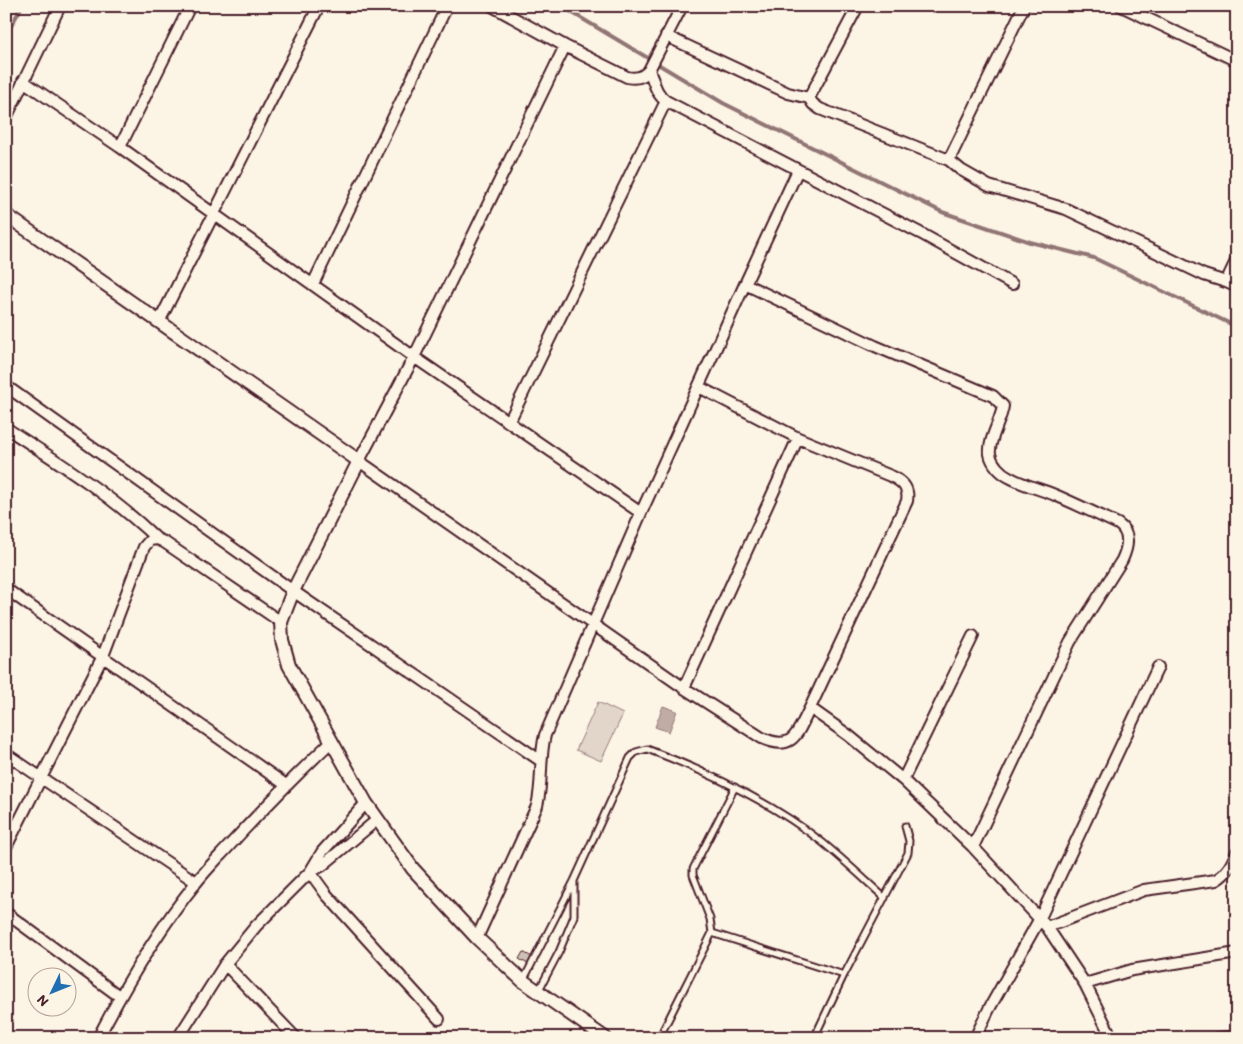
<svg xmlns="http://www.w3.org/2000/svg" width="1243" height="1044" font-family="Itim,sans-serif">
	<rect width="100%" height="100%" fill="#fcf5e5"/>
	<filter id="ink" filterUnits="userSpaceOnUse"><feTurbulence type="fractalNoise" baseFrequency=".02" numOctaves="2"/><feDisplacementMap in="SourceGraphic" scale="10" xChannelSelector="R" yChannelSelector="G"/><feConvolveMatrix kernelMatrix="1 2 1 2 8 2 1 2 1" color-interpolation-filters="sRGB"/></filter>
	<g filter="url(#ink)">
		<!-- green -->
		<path fill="#e2d5ca" stroke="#967a7a" d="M598,702L623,714L601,761L576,750Z"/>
		<!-- water -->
		<path fill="#c0aca5" stroke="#917474" d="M663,706L677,711L669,732L655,727Z"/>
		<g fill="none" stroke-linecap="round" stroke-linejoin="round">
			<!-- stream -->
			<path stroke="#917474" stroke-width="4" d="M561,6L723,103L942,212L1030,242L1094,258L1237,327
				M6,35L22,6"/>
		</g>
		<!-- building -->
		<path fill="#cfc0b7" stroke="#4a1f2b" d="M523,952L532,957L528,964L519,959Z"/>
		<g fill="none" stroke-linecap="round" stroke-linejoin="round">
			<!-- service casing -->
			<g stroke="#4a1f2b" stroke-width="9">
				<path id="service" d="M712,933L844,975
					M523,981L574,881L630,758L636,752L647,749C708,772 770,801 822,842C844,860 864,879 885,898
					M539,990L559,952L574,916V882
					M659,1038L712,933L710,919L693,875V869L735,787
					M814,1038L844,975L908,853L909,841L905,826"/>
			</g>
			<!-- minor casing -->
			<g stroke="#4a1f2b" stroke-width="14">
				<path id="minor" d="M492,6L565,46L414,357L359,461L684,688L762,738C794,752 797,733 810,708L848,735L903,780L973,847L1047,927L1085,984L1112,1038
					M1024,6L949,160L961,170L989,186L1066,209L1204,275L1226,282L1237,259
					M1121,6L1237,61
					M666,36L788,93L809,98L813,104L820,109L949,160
					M565,46L627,77C636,79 644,77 649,70C654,82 656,94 666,101L920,233L1012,284
					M649,70L682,6
					M23,81L120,147L414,357L641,513
					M809,98L858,6
					M6,118L60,6
					M120,147L190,6
					M1226,282L1237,287
					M313,284L447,6
					M745,284L798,170
					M159,322L319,6
					M6,386L293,591L541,761
					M699,387L798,438L893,477C904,483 909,489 907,501L810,708
					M509,422L666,101
					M6,428C60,463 111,495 157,539
					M6,589L286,785
					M684,688L798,438
					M6,754L196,882
					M903,780L973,636
					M6,847L103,656L144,547L150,540L157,539L164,542L281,622
					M310,872L326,894L439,1019
					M310,872L323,865L378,819
					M6,913L119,996
					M1047,927L1144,890L1216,880C1228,873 1232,863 1237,852
					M477,938L537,806C543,782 539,759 545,735L641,513L745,284L875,346L993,396L1003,406C1001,421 988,440 990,454C992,464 1001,473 1009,477C1023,485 1040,489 1055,495C1076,504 1097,514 1118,524C1131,533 1128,547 1122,560L1070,642L973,847
					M225,964L296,1038
					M1085,984L1132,970L1237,953
					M98,1038C126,984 157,931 195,884C205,871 217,859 228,847C262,810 296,775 332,741
					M178,1038L225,964L256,926L310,872L322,852L366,803
					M975,1038L989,1009L1039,920L1158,667
					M1217,1038L1237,1037"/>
			</g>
			<!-- tertiary casing -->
			<g stroke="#4a1f2b" stroke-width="16">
				<path id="tertiary" d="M6,215L359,461L293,591L281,622L282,640L289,665L366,803L413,869L477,938L523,981L605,1038"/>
			</g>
			<!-- service -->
			<use href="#service" stroke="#fcf5e5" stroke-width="5"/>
			<!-- minor -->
			<use href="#minor" stroke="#fcf5e5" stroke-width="10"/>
			<!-- tertiary -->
			<use href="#tertiary" stroke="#fcf5e5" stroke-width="12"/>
		</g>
	</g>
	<!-- margin -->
	<rect width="1243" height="1044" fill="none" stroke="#fcf5e5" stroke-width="25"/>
	<rect x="12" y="12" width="1218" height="1019" fill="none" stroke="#4a1f2b" stroke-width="2" filter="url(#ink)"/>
	<!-- north arrow -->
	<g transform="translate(52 992) rotate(227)"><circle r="24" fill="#fcf5e5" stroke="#b59f9b"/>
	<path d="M0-4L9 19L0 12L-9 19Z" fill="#1f6fb2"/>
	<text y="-8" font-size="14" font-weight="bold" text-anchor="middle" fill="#4a1f2b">N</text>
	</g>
</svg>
